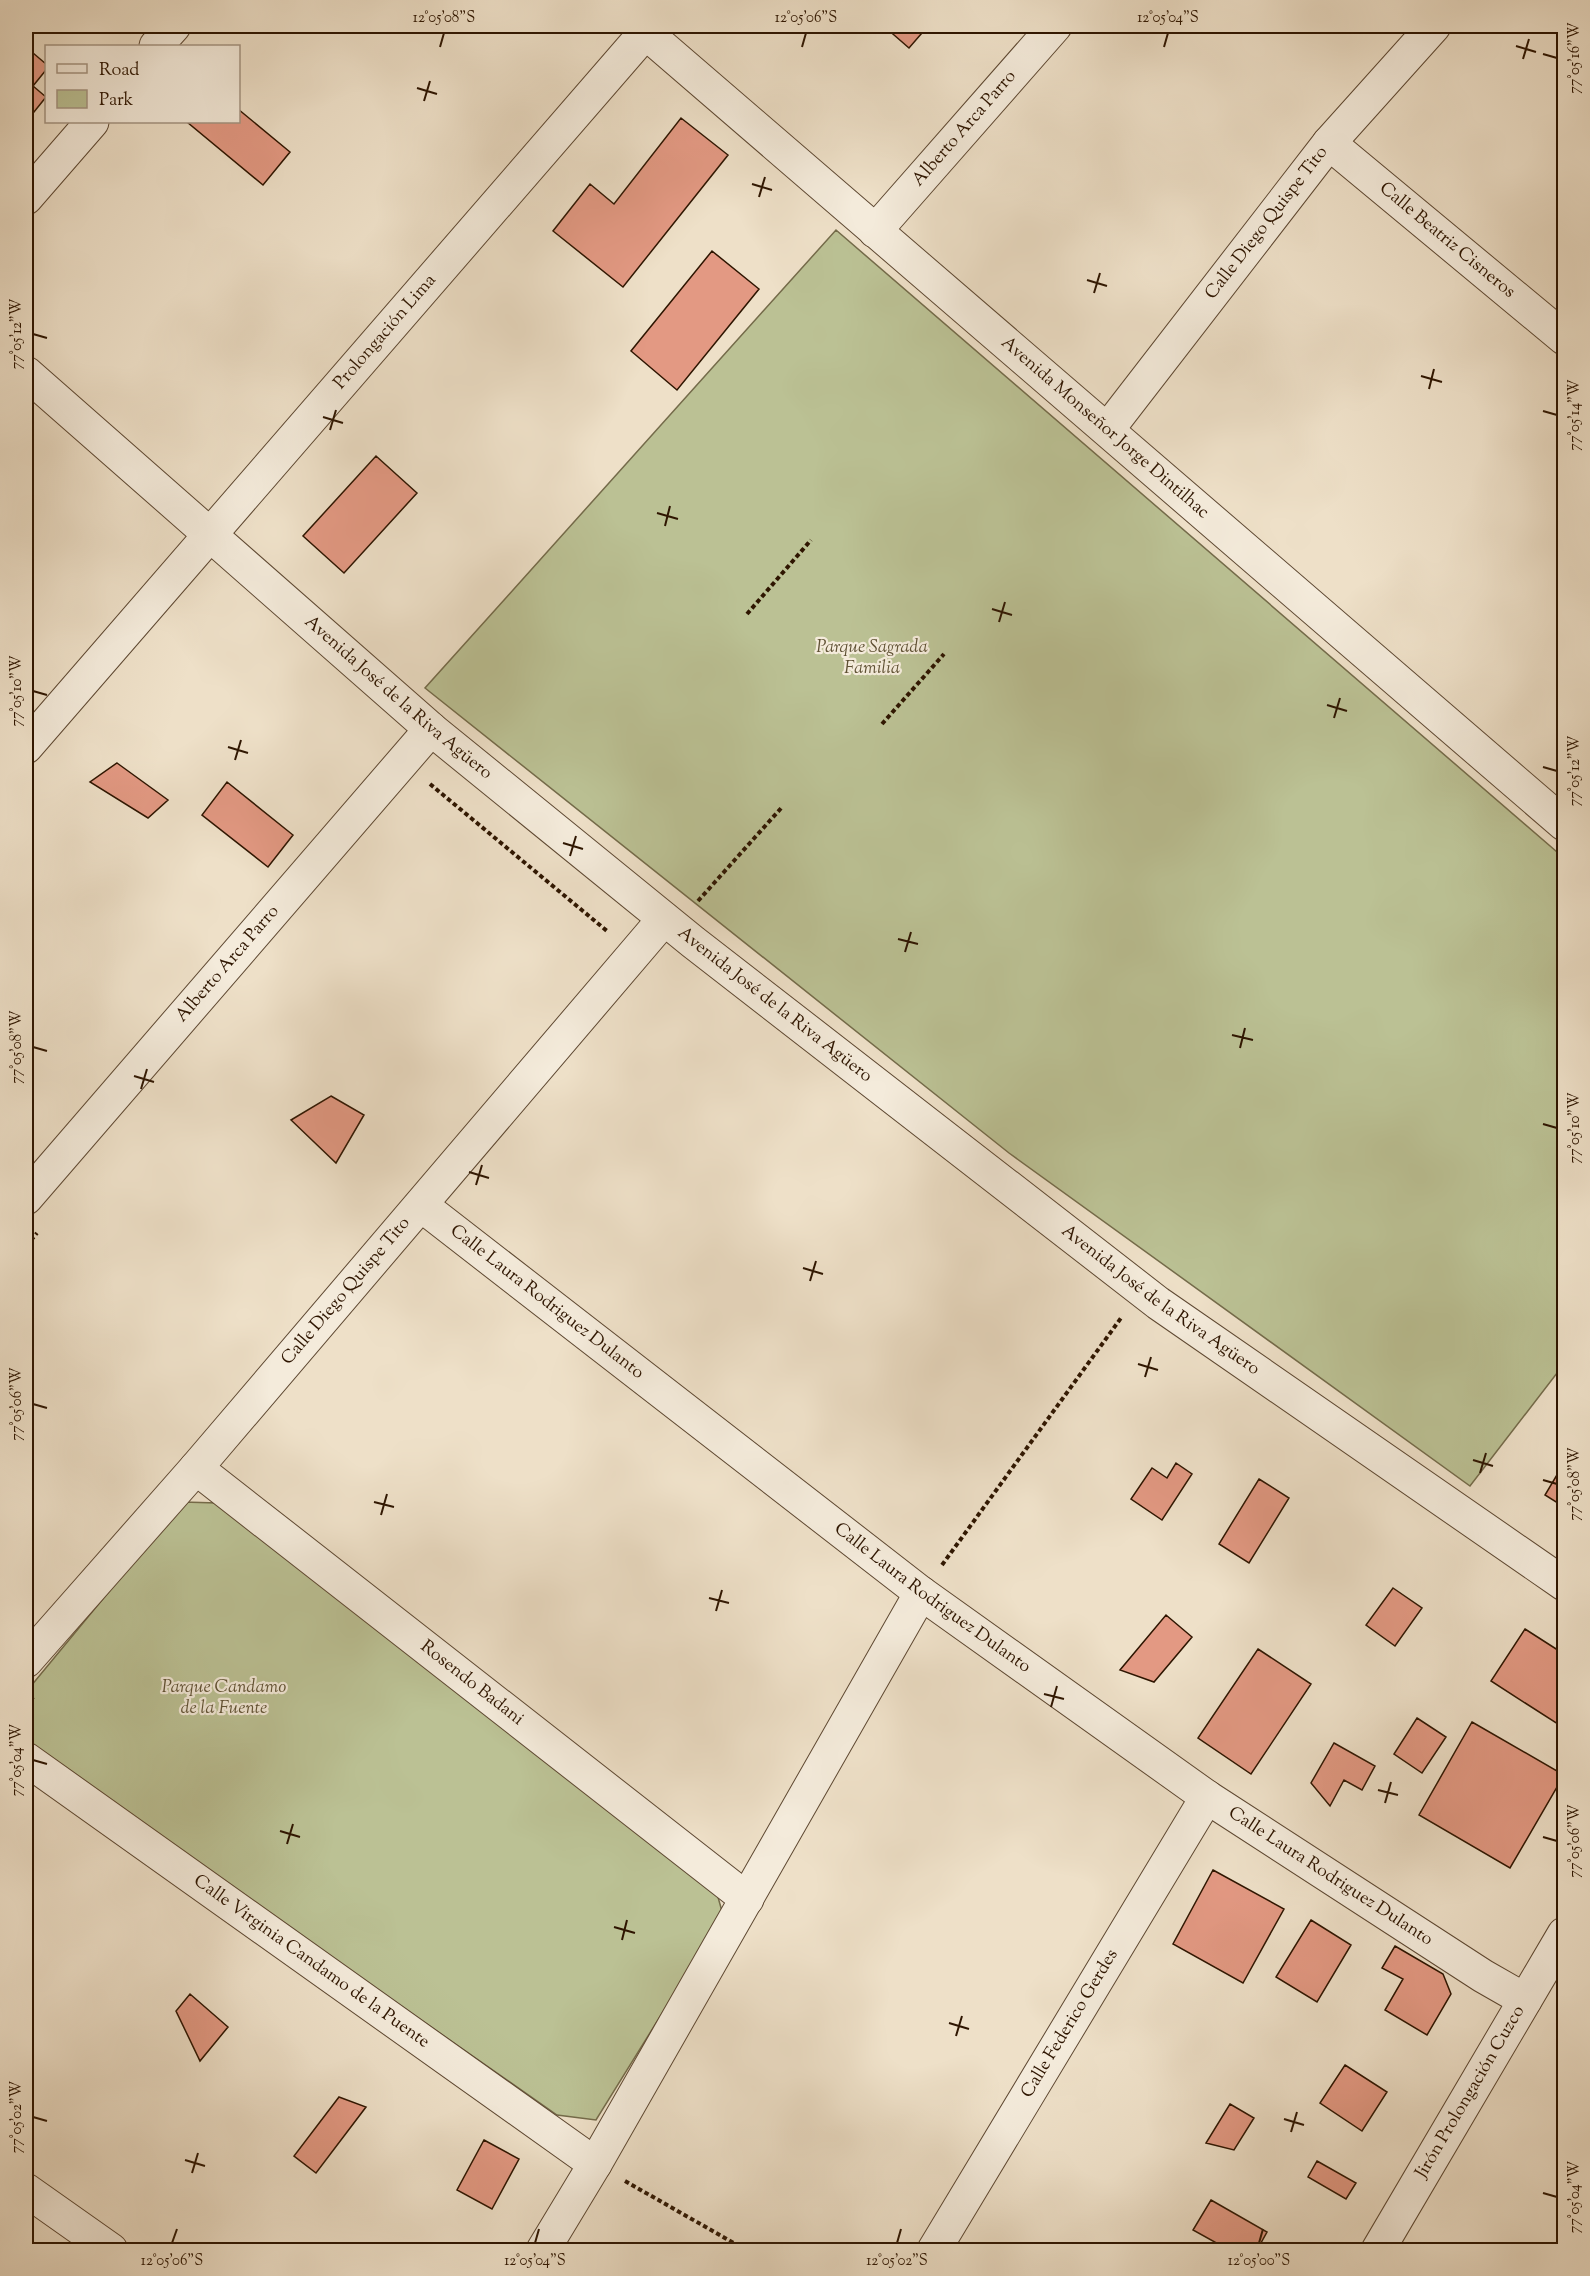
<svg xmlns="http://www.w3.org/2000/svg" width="1590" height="2276" font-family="'Sorts Mill Goudy',serif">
	<rect width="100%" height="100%" fill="#eee0c8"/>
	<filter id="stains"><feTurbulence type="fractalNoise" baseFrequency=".00333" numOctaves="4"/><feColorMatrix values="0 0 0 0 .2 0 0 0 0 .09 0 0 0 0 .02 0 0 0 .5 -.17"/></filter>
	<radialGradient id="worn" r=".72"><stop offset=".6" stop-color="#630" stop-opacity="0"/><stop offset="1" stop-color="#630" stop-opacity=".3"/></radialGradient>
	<!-- green -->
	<path fill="#bbc194" stroke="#746b4a" stroke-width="1.5" d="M836,230L1564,858V1364L1470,1486L1009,1153L425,688Z
		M183,1502L217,1503L716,1890L723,1915L596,2120L557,2115L26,1744V1692Z"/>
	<!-- building -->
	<path fill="#e39983" stroke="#2e1500" stroke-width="1.5" d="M888,26H928L909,48L886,28Z
		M26,47L46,64V70L33,86L46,97L34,112L26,105Z
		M238,109L290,152L263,185L187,122H238Z
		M681,118L728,155L623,287L553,231L590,184L614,204Z
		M712,251L759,289L677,390L631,351Z
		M376,456L417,493L344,573L303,536Z
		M117,763L168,800L148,818L90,782Z
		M227,782L293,835L268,867L202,815Z
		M331,1096L364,1115L336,1163L291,1120Z
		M1176,1463L1192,1474L1162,1520L1131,1499L1152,1468L1167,1478Z
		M1564,1463V1507L1545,1495Z
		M1259,1479L1289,1498L1249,1563L1219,1544Z
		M1393,1588L1422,1608L1395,1646L1366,1625Z
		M1166,1615L1192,1637L1154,1682L1120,1670Z
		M1525,1629L1564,1654V1728L1491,1681Z
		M1258,1649L1311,1684L1251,1774L1198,1738Z
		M1417,1718L1446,1737L1422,1773L1394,1754Z
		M1472,1722L1564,1775L1510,1868L1419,1815Z
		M1334,1743L1375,1766L1362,1790L1344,1780L1330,1806L1311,1783Z
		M1213,1870L1284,1909L1243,1983L1173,1944Z
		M1311,1920L1351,1945L1317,2002L1276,1977Z
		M1395,1946L1443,1974L1451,1994L1427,2035L1385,2010L1403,1979L1382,1968Z
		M190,1994L228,2027L200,2061L176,2011Z
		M1345,2065L1387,2092L1362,2131L1320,2103Z
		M339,2097L366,2107L316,2173L294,2156Z
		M1230,2104L1254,2118L1234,2150L1206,2143Z
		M484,2140L519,2159L492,2209L457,2190Z
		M1317,2161L1356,2183L1346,2199L1308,2177Z
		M1211,2200L1267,2232L1257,2250H1229L1193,2230Z"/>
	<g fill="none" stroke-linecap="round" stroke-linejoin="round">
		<!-- minor casing -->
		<g stroke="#5e4832" stroke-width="35">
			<g id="minor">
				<path id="s1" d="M638,26L1564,824"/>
				<path d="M156,46L174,26"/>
				<path id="s2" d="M1329,143L1564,338"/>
				<path d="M26,198L92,122"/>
				<path id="s3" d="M875,231L1055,26"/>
				<path id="s4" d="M26,373L431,729L693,942L1158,1303L1564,1584"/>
				<path id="s5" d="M1108,429L1329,143L1434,26"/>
				<path id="s6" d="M26,747L651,26"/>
				<path id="s7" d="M26,1198L431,729"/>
				<path id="s8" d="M421,1205L921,1593L1207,1797L1483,1976L1525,2000"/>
				<path id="s9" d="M196,1468L747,1899"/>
				<path id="s10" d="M26,1661L196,1468L664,919"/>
				<path id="s11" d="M26,1759L595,2164"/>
				<path d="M26,2190L111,2250"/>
				<path d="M543,2250L595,2164L921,1593"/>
				<path id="s12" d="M934,2250L1207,1797"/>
				<path id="s13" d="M1378,2250L1564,1934"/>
			</g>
		</g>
		<!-- path -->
		<path stroke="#2e1500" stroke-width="4" stroke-dasharray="4.5 3" stroke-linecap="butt" d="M747,614L811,540
			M882,724L944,654
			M430,784L607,931
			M698,901L783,806
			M26,1246L37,1233
			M942,1565L1121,1318
			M26,1706L33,1697
			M625,2181L746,2250"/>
		<!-- minor -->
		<use href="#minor" stroke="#f4ebdb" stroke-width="33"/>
	</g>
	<!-- ticks -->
	<path fill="none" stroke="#2e1500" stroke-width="2" d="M1516,46L1536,52M440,47L444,33M802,47L806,33M1164,47L1168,33M1543,54L1557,58M1523,59L1529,39M417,88L437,94M424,101L430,81M752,184L772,190M759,197L765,177M1087,280L1107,286M1094,293L1100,273M33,334L47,338M1421,376L1442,382M1429,389L1434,369M1543,411L1557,415M323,417L343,423M330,430L336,410M657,513L678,519M665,526L670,506M992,609L1012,615M999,622L1005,602M33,691L47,695M1327,705L1347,711M1334,718L1340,698M228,747L248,753M235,760L241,740M1543,767L1557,771M563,843L583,849M570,856L576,836M898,939L918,944M905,952L911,932M1232,1035L1253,1040M33,1047L47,1051M1240,1048L1245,1028M134,1076L154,1082M141,1089L147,1069M1543,1124L1557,1128M469,1172L489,1178M476,1185L482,1165M803,1268L823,1274M810,1281L816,1261M1138,1364L1158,1370M1145,1377L1151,1357M33,1404L47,1408M1473,1460L1493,1466M1480,1473L1486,1453M1543,1480L1557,1484M374,1502L394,1507M381,1515L387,1494M709,1598L729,1603M716,1611L722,1590M1044,1694L1064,1699M1051,1707L1057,1686M33,1760L47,1764M1378,1790L1398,1795M1385,1803L1391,1782M280,1831L300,1837M1543,1837L1557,1841M287,1844L293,1824M614,1927L635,1933M622,1940L627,1920M949,2023L969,2029M956,2036L962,2016M33,2117L47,2121M1284,2119L1304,2125M1291,2132L1297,2112M185,2160L205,2166M192,2173L198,2153M1543,2193L1557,2197M172,2243L177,2229M535,2243L539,2229M897,2243L901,2229M1259,2243L1263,2229"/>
	<g text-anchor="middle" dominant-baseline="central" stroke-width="4.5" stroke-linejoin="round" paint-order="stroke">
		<!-- street labels -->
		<g font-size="18" fill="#2e1500" stroke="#f4ebdb">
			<text stroke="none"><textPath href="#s3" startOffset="136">Alberto Arca Parro</textPath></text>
			<text stroke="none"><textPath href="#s5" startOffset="260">Calle Diego Quispe Tito</textPath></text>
			<text stroke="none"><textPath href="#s2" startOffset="153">Calle Beatriz Cisneros</textPath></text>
			<text stroke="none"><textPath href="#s6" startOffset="549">Prolongación Lima</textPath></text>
			<text stroke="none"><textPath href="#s1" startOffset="616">Avenida Monseñor Jorge Dintilhac</textPath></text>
			<text stroke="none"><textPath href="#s4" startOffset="494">Avenida José de la Riva Agüero</textPath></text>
			<text stroke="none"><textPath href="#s7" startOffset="309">Alberto Arca Parro</textPath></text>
			<text stroke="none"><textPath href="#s4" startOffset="980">Avenida José de la Riva Agüero</textPath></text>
			<text stroke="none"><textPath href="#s10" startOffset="489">Calle Diego Quispe Tito</textPath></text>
			<text stroke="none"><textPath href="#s4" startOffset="1466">Avenida José de la Riva Agüero</textPath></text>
			<text stroke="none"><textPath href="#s8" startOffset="159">Calle Laura Rodriguez Dulanto</textPath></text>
			<text stroke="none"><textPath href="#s8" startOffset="645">Calle Laura Rodriguez Dulanto</textPath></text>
			<text stroke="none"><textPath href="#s9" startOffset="350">Rosendo Badani</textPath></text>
			<text stroke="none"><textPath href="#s8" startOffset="1131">Calle Laura Rodriguez Dulanto</textPath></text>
			<text stroke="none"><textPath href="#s11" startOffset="350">Calle Virginia Candamo de la Puente</textPath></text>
			<text stroke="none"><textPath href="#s12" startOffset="264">Calle Federico Gerdes</textPath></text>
			<text stroke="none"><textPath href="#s13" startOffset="183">Jirón Prolongación Cuzco</textPath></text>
		</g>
		<!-- park labels -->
		<g font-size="18" font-style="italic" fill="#5f5134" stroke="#f4ebdb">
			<text x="872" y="648">Parque Sagrada<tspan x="872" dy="21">Familia</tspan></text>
			<text x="224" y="1688">Parque Candamo<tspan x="224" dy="21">de la Fuente</tspan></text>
		</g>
	</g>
	<!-- margin -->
	<rect width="1590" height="2276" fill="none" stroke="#eee0c8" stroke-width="66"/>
	<!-- legend -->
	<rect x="45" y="45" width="195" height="78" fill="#f4ebdb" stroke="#a59583" stroke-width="1.5"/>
	<rect x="57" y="64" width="30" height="9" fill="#f4ebdb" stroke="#a59583" stroke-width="1.5"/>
	<text x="99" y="75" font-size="18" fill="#2e1500">Road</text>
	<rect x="57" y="90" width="30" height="18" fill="#bbc194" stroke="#a59583" stroke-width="1.5"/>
	<text x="99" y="105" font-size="18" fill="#2e1500">Park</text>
	<rect x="33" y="33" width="1524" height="2210" fill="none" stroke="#2e1500" stroke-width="2"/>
	<g font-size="15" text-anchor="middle" fill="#2e1500">
		<text x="444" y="22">12°05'08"S</text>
		<text x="806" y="22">12°05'06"S</text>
		<text x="1168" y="22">12°05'04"S</text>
		<text transform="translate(1574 58) rotate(-90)" y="5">77°05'16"W</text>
		<text transform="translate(16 334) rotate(-90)" y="5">77°05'12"W</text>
		<text transform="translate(1574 415) rotate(-90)" y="5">77°05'14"W</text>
		<text transform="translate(16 691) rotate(-90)" y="5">77°05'10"W</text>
		<text transform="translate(1574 771) rotate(-90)" y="5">77°05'12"W</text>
		<text transform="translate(16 1047) rotate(-90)" y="5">77°05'08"W</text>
		<text transform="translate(1574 1128) rotate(-90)" y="5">77°05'10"W</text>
		<text transform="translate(16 1404) rotate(-90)" y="5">77°05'06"W</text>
		<text transform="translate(1574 1484) rotate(-90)" y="5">77°05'08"W</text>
		<text transform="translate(16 1760) rotate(-90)" y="5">77°05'04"W</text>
		<text transform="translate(1574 1841) rotate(-90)" y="5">77°05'06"W</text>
		<text transform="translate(16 2117) rotate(-90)" y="5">77°05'02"W</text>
		<text transform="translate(1574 2197) rotate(-90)" y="5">77°05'04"W</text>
		<text x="172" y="2265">12°05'06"S</text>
		<text x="535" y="2265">12°05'04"S</text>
		<text x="897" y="2265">12°05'02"S</text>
		<text x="1259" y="2265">12°05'00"S</text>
	</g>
	<rect width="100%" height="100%" filter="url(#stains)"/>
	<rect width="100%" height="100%" fill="url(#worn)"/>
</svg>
